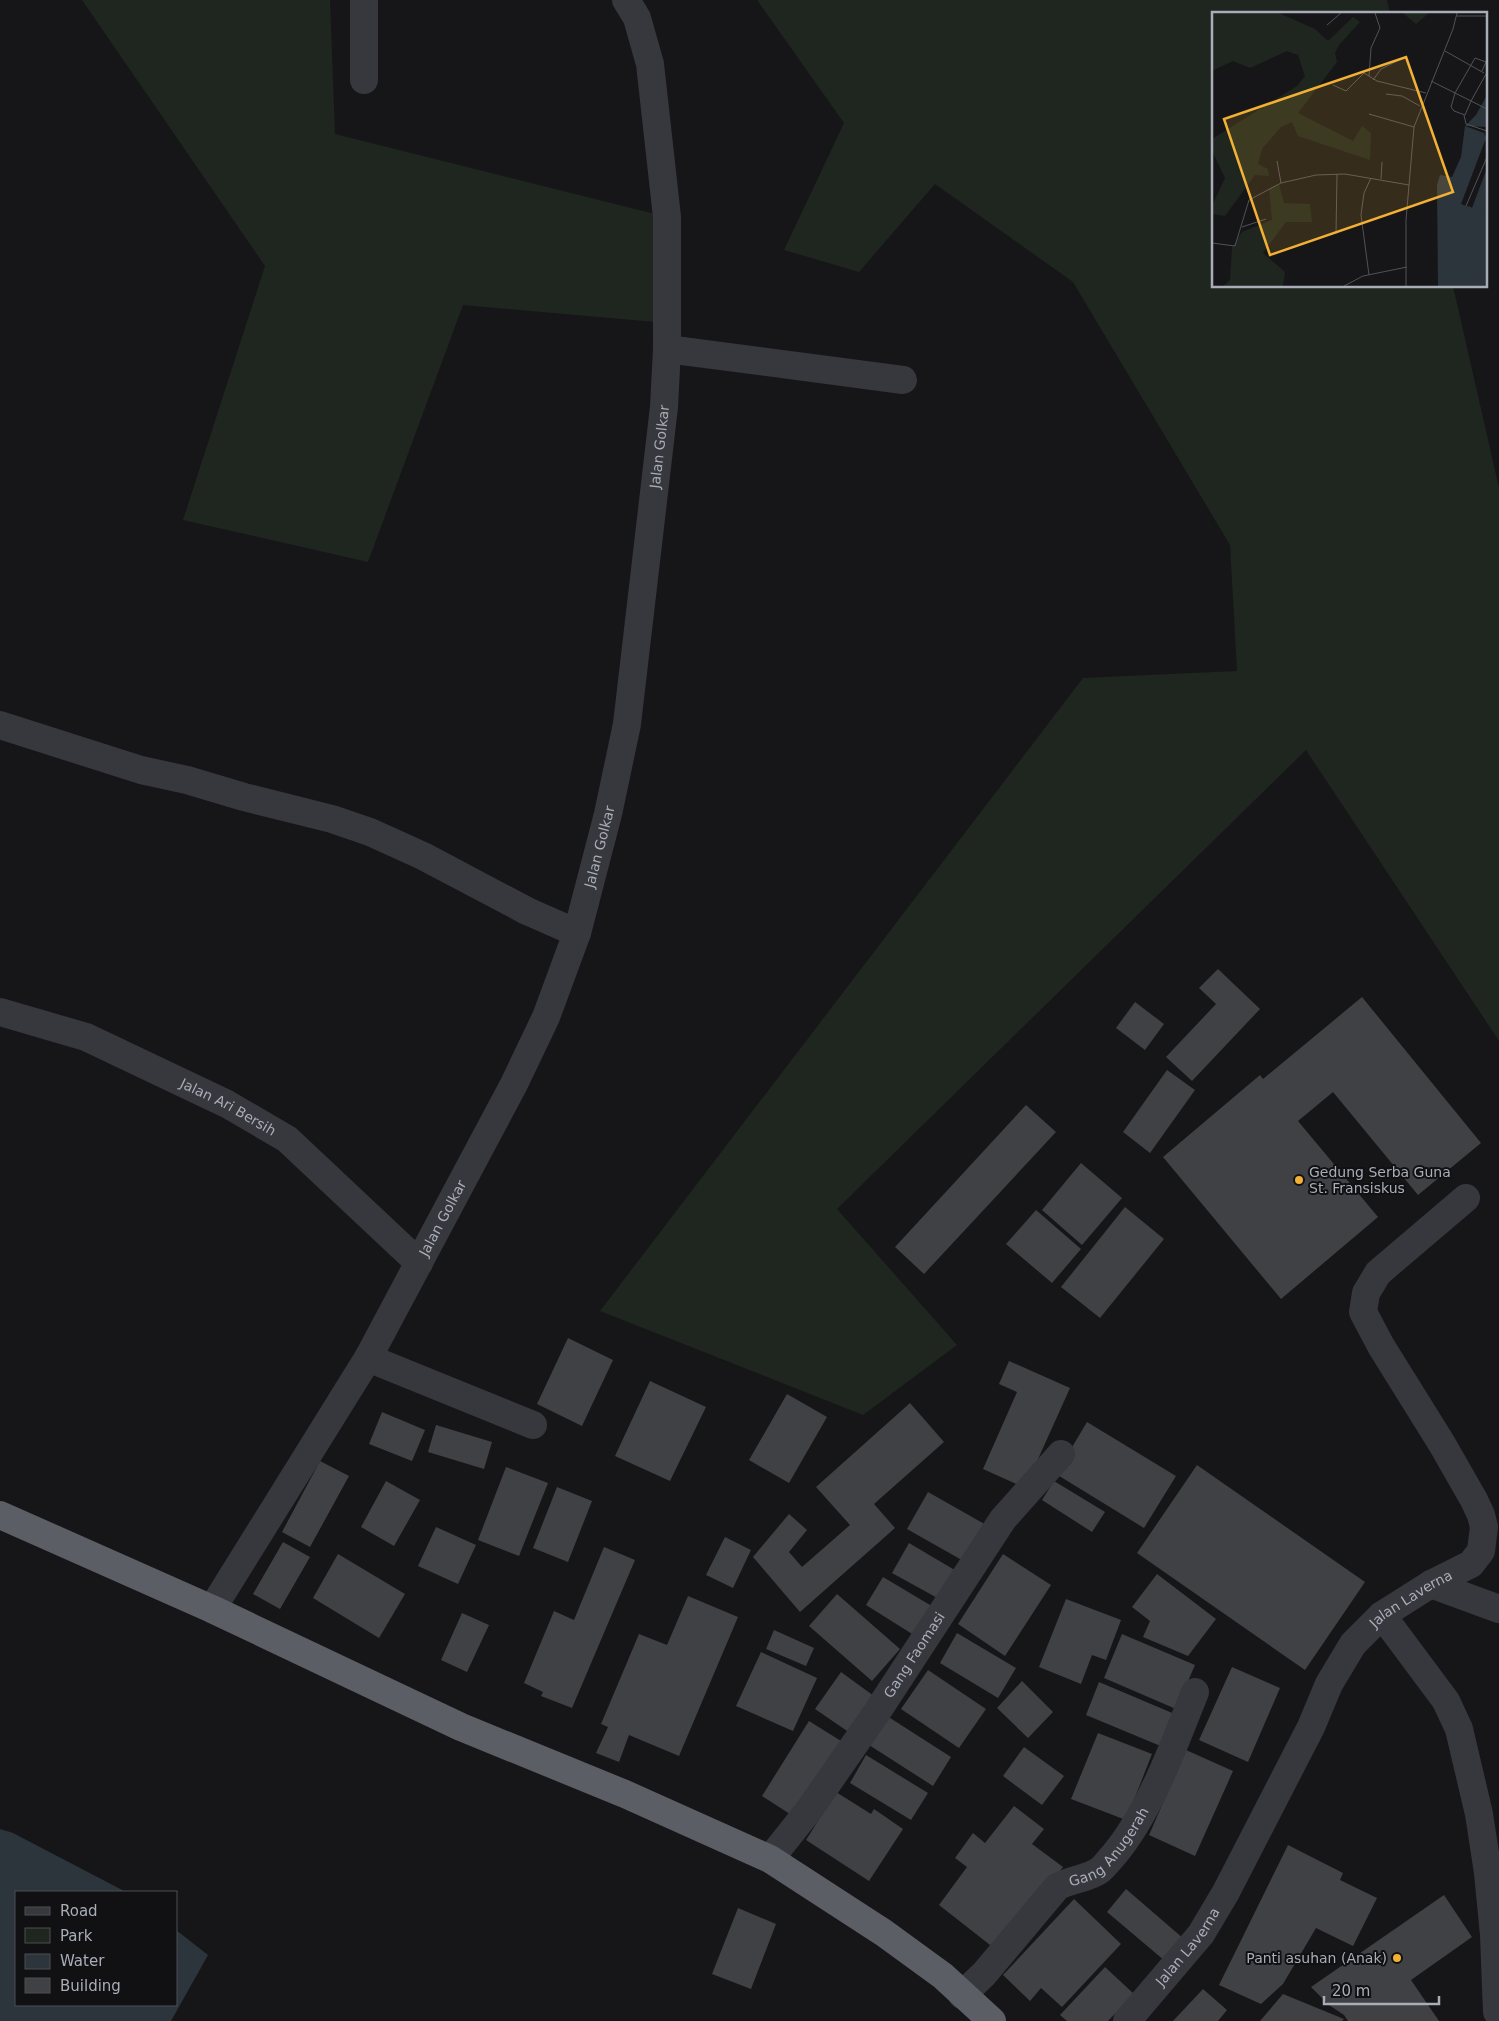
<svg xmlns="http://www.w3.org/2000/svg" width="1499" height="2021" font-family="'DejaVu Sans',sans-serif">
	<rect width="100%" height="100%" fill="#161618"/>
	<!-- green -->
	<path fill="#1e261f" d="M82,0H330L335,134L667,217V323L463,305L368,562L183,520L265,266Z
		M757,0H1387L1390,14H1213V286H1453L1499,488V1041L1306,750L837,1209L957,1345L863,1415L600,1311L1083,678L1237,671L1230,545L1073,282L935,184L859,272L784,250L844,123Z"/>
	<!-- water -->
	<path fill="#2c353c" d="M0,1829L13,1833L126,1892H16V2005H176V1930L208,1955L171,2021H0Z"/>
	<!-- building -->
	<path fill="#404145" d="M1218,969L1260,1009L1192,1081L1166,1057L1216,1004L1199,988Z
		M1362,997L1481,1143L1418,1195L1333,1092L1298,1121L1378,1217L1281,1299L1163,1157L1260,1075L1263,1079Z
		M1135,1002L1164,1024L1145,1050L1116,1028Z
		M1167,1070L1195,1090L1150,1153L1123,1132Z
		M1026,1105L1056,1132L924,1274L895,1247Z
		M1081,1163L1122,1198L1082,1245L1042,1210Z
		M1125,1207L1164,1239L1100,1318L1061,1287Z
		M1036,1210L1081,1249L1052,1283L1006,1244Z
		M568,1338L613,1360L582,1426L537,1404Z
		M1009,1361L1070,1388L1025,1488L983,1469L1017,1392L999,1384Z
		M650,1381L706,1407L670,1481L615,1456Z
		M787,1394L827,1417L789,1483L749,1460Z
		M910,1403L944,1442L874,1504L895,1528L800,1612L753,1557L789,1514L807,1530L789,1552L802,1567L850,1525L816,1487Z
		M382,1412L425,1430L412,1461L369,1444Z
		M1087,1422L1176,1476L1144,1528L1056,1474Z
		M436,1425L492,1442L484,1469L428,1452Z
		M320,1461L349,1476L310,1547L282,1532Z
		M1197,1465L1365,1582L1305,1670L1137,1553Z
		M506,1467L548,1483L519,1556L478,1540Z
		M386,1481L420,1500L394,1546L361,1527Z
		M1054,1481L1105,1512L1092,1532L1042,1500Z
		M557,1487L592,1501L568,1562L533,1548Z
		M928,1492L988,1526L967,1563L907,1529Z
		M436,1527L476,1545L458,1584L418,1566Z
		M725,1537L751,1550L733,1588L706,1575Z
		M283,1542L310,1557L280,1609L253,1594Z
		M909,1543L958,1572L941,1600L892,1573Z
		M604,1547L635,1560L572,1708L541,1696L543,1692L524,1683L554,1611L574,1620Z
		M338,1554L405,1594L379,1638L313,1598Z
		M1003,1554L1051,1585L1005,1656L958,1624Z
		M1157,1574L1216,1619L1188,1656L1143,1637L1150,1621L1132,1607Z
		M883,1577L935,1608L917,1637L866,1605Z
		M837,1594L900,1649L872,1681L809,1626Z
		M688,1596L738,1617L679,1756L629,1735L619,1762L596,1753L608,1727L601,1724L639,1634L667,1645Z
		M1066,1599L1121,1620L1106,1660L1092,1655L1081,1684L1039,1667Z
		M462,1613L489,1625L467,1672L441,1660Z
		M774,1630L814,1648L806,1666L766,1649Z
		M957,1633L1016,1668L998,1698L940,1663Z
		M1122,1634L1195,1665L1176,1709L1104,1678Z
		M761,1652L817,1678L793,1731L736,1706Z
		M1232,1667L1280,1688L1248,1762L1199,1740Z
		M928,1670L986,1709L959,1748L901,1709Z
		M841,1672L878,1699L853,1735L815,1709Z
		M1022,1681L1053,1712L1028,1738L997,1708Z
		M1099,1682L1177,1715L1163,1747L1086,1715Z
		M887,1716L951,1757L933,1786L869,1745Z
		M809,1721L841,1741L793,1816L762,1796Z
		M1098,1733L1152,1754L1126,1820L1071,1799Z
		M1024,1747L1064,1776L1042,1805L1003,1776Z
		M1186,1750L1233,1771L1195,1856L1149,1835Z
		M866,1755L928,1793L911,1820L850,1783Z
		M836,1792L871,1814L874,1809L903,1829L869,1881L806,1840Z
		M1014,1806L1044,1829L1032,1844L1063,1867L999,1952L939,1905L967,1867L955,1858L973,1833L985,1843Z
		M1288,1845L1343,1873L1340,1880L1377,1898L1353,1946L1316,1928L1283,1984L1261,2004L1219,1985Z
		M1126,1889L1184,1939L1165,1961L1107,1912Z
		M1444,1895L1472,1937L1411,1980L1439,2021H1348L1344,2015L1329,2005L1311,1987Z
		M1074,1899L1121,1944L1062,2007L1041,1988L1030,2001L1003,1975Z
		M738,1908L776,1924L751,1989L712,1974Z
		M1105,1967L1134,1994L1108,2021H1067L1060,2015Z
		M1203,1989L1227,2010L1218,2021H1173Z
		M1283,1994L1344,2019L1342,2021H1260Z"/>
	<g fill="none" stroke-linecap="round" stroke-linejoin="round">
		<!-- minor -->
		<g stroke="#37383d" stroke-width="28">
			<path d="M364,0V80"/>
			<path d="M667,349L903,380"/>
			<path d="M0,725L141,770L187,780L244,797L332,819L370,832L423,856L527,911L577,933"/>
			<path id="s1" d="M0,1012L86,1037L227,1104L287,1139L419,1263"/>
			<path d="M368,1358L533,1425"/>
			<path d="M1431,1584L1499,1609"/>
			<path id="s2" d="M212,1609L368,1358L514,1084L546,1017L577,933L608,814L627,724L664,407L667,349V217L650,64L637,18L626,0"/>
			<path d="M1382,1615L1446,1701L1459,1729L1479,1814L1488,1873L1494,1935L1497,2012"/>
			<path id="s3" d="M770,1859L809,1810L877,1712L1003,1519L1061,1454"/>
			<path id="s4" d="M962,1995L984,1974L1057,1887C1071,1879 1088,1879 1100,1870C1105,1866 1108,1861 1113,1856C1150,1812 1174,1745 1195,1692"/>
			<path id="s5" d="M1127,2021L1201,1934L1226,1892L1311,1727L1329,1684L1353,1644L1382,1615L1431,1584L1471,1564L1481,1551L1484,1527L1481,1515L1474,1500L1442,1444L1381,1346L1363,1312L1366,1293L1378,1273L1466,1198"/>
		</g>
		<!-- trunk -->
		<path stroke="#5b5e65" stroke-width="28" d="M0,1515L212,1609L461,1727L625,1794L770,1859L884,1933L943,1976L992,2021"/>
	</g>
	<!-- markers -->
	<g fill="#f2b134" stroke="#111113" stroke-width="2">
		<circle cx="1299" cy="1180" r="5"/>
		<circle cx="1397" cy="1958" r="5"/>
	</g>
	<g text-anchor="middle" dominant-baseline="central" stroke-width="4" stroke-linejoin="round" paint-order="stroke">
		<!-- street labels -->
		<g font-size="14" fill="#a8adb8" stroke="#111113">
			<text stroke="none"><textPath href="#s2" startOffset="1264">Jalan Golkar</textPath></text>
			<text stroke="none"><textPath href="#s2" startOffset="859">Jalan Golkar</textPath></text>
			<text stroke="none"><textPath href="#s1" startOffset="248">Jalan Ari Bersih</textPath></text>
			<text stroke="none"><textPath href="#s2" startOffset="454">Jalan Golkar</textPath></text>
			<text stroke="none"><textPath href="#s5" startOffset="516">Jalan Laverna</textPath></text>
			<text stroke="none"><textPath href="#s3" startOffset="250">Gang Faomasi</textPath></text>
			<text stroke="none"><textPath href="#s4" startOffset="212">Gang Anugerah</textPath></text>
			<text stroke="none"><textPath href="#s5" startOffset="96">Jalan Laverna</textPath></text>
		</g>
		<!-- poi labels -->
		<g font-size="14" fill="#a8adb8" stroke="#111113" text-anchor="start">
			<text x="1309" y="1172">Gedung Serba Guna<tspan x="1309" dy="16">St. Fransiskus</tspan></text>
			<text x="1387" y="1958" text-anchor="end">Panti asuhan (Anak)</text>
		</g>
	</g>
	<!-- overview -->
	<g transform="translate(1212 12)">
		<rect width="275" height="275" fill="#161618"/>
		<path d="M0,1H67L103,17L116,29L141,5L148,10L127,33L123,41L125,50L86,101L141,129L150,114L159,121L158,148L86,124L80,110L69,115L50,137L46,152L56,157L57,164L43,163L13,204L0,202V194L13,166L0,139V127L85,74L93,64L86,43L75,39L38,56L21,49L0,59ZM217,1L204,12L192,2V1ZM67,172L72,191L98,192L100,210H74L51,241L73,260L71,274H11L18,268L20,235L30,220L60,208L57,176Z" fill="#1e261f"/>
		<path d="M275,83V274H226L225,173L228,163L240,165L249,145L253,114L264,103Z" fill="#2c353c"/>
		<path d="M253,114L275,115V156L260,196L249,192L274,126L272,121Z" fill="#161618"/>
		<path fill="none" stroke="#2c353c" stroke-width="2.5" d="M256,195L275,205"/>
		<path fill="none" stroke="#505258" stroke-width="1" d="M245,4H275M115,13L129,1M241,17L245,1M233,39L272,61M270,59L274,50L263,46L243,81L259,89L274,62M157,64L159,36L168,16L163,1M161,68L169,57L193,45M219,69L243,81L239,95L242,99L253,103L259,89L275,97M121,73L134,79L152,61L165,69L214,81M174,82L190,84L208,94M157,102L202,115M252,103L254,112L275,119M65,149L69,171M169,167L170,150M254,194L275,145M30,215L54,207M124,222L125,162M0,231L23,234L37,188L69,171L104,163L133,162L197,173M157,263L149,203L152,181L159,166M132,274L151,264L195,255M194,274V208L202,115L241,17"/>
		<path fill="#f2b134" fill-opacity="0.15" stroke="#f2b134" stroke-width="2.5" d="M194,45L241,180L58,243L12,107Z"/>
		<rect width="275" height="275" fill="none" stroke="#a8adb8" stroke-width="2.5"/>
	</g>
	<!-- legend -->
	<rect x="15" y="1891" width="162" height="115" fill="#111113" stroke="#4d4f55"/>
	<rect x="25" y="1907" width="25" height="8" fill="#37383d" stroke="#4d4f55"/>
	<text x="60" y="1916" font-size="15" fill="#a8adb8">Road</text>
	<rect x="25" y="1928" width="25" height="15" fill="#1e261f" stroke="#4d4f55"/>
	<text x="60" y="1941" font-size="15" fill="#a8adb8">Park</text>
	<rect x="25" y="1954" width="25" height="15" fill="#2c353c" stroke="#4d4f55"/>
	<text x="60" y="1966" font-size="15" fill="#a8adb8">Water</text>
	<rect x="25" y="1978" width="25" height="15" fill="#404145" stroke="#4d4f55"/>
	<text x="60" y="1991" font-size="15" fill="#a8adb8">Building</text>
	<!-- scale -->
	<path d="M1324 1996v8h115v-8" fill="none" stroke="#a8adb8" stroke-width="2.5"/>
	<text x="1332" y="1996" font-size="15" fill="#a8adb8" stroke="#111113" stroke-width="4" paint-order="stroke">20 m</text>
</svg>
